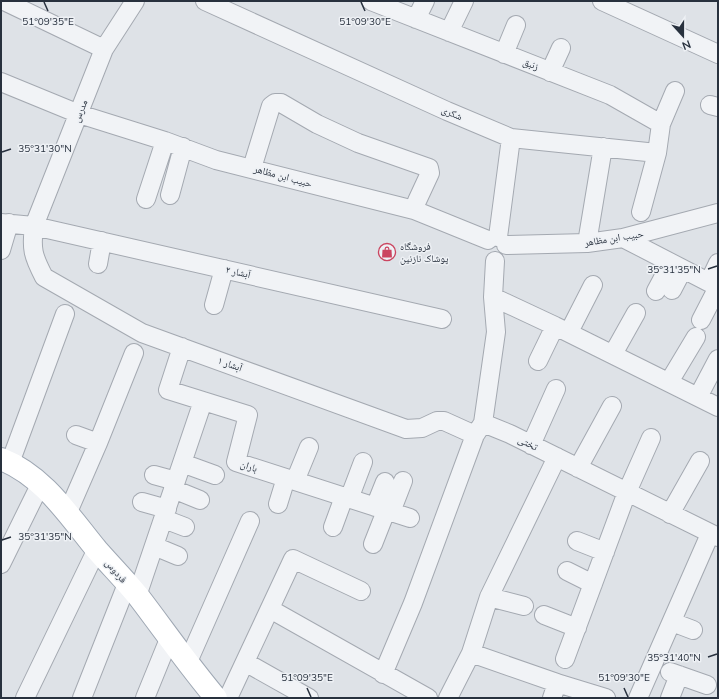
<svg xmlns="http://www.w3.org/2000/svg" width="719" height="699" font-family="Mulish,'Noto Naskh Arabic',sans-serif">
	<rect width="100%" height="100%" fill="#dee2e7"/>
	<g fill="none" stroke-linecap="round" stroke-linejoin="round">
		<!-- minor casing -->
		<g stroke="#a4a9b1" stroke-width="20">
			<path id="minor" d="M4,1L104,49
				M135,1L104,49L34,226C31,249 33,256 44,277L142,333L406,429L422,428L437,421H444L475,435
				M205,1L447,111L511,138L657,153L641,212
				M371,1L610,95L661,124L657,153
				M602,1L718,54
				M416,19L425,1
				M449,32L464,1
				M504,54L516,25
				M550,72L561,48
				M1,82L79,114L165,141L216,160L414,210L488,240
				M710,105L718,107
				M661,124L675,91
				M252,168L271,106L275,103H281L317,124L358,143L429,168L430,173L417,201
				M170,195L183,147
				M146,199L165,141
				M1,223L34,226L442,319
				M498,237L511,138
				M623,238L718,287
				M587,243L603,147
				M506,245L587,243L623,238L718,213
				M1,250L9,223
				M98,264L102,241
				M709,282L718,263
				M672,290L683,269
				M656,291L671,263
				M493,297L555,326L718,407
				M214,305L224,269
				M701,320L718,287
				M569,332L593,285
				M182,347L168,390L248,415L236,462L410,518
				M613,354L636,313
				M538,361L555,326
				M669,382L696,337
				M698,397L718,359
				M483,423L510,434L718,537
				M76,435L98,443
				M531,445L556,389
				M10,463L65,314
				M182,463L215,475
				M578,468L612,406
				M154,475L176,481
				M295,481L309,447
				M173,489L200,500
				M349,499L363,462
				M142,502L167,509
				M278,504L286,478
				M375,507L385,482
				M68,512L98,443L134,353
				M391,512L403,481
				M670,514L700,461
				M164,519L185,527
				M333,527L344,497
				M577,541L605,552
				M373,544L386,511
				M154,546L178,556
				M1,564L41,483
				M567,571L593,584
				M137,596L203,401
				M489,597L524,606
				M270,609L428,698
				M544,615L577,628
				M672,622L693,630
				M471,653L557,683
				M565,659L627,492L651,438
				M245,662L309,698
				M187,664L250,521
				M670,672L707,685
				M383,674L413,603L475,435L483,423L496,332L493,297L495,261
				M25,698L97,549
				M82,698L127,584
				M145,698L169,639
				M228,698L293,559L361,591
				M448,698L471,653L489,597L557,457
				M552,698L557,683L606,698
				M638,698L710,534
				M670,698L679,675"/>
		</g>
		<!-- major casing -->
		<g stroke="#9ea7b3" stroke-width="24">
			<path id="major" d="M1,459C44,476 69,516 97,550C111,566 125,580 138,596C164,630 188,665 216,698"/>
		</g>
		<!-- minor -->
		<use href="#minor" stroke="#f1f3f6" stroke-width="18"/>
		<!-- major -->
		<use href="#major" stroke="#fff" stroke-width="22"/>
	</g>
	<!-- ticks -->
	<path fill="none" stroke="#28313e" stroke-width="1.5" d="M44,2L48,11M361,2L365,11M2,152L11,149M708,269L717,266M2,540L11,537M708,657L717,654M307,688L311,697M624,688L628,697"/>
	<!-- icons -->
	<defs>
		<g id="shop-ring" transform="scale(0.9)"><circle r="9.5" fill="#eef1f5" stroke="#cb4560" stroke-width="1.5"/><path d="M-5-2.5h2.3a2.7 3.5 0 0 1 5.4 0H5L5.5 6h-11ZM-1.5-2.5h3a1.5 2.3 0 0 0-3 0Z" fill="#cb4560"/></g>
	</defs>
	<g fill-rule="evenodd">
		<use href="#shop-ring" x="387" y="252"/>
	</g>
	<g text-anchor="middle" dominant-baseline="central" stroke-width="3" stroke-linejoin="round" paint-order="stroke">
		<!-- street labels -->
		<g font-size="10" fill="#28313e" stroke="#eef1f5">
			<text transform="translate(531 64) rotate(21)">زنبق</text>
			<text transform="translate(80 111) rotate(-68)">مدرس</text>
			<text transform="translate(452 113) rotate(23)">شکری</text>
			<text transform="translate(283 176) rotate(15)">حبیب ابن مظاهر</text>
			<text transform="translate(614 238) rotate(-9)">حبیب ابن مظاهر</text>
			<text transform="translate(238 272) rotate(13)">آبشار ۲</text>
			<text transform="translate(230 364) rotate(20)">آبشار ۱</text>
			<text transform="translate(528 443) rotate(26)">تختی</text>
			<text transform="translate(249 466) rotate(18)">باران</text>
			<text transform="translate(116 571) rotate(49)">فردوس</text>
		</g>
		<!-- poi labels -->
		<g font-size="10" fill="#28313e" stroke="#eef1f5" text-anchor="start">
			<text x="400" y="246">فروشگاه<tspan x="400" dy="12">پوشاک نازنین</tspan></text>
		</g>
	</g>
	<g font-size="10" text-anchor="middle" fill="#28313e" stroke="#eef1f5" stroke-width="3" stroke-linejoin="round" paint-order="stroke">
		<text x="48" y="25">51°09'35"E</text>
		<text x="365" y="25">51°09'30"E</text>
		<text x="45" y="152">35°31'30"N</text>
		<text x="674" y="273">35°31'35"N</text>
		<text x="45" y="540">35°31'35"N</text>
		<text x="674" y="661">35°31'40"N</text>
		<text x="307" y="681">51°09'35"E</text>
		<text x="624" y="681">51°09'30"E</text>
	</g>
	<!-- border -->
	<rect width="719" height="699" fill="none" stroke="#28313e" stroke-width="4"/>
	<!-- north arrow -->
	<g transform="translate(683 36) rotate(159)" stroke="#eef1f5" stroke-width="3" paint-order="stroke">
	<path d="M0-3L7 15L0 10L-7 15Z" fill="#28313e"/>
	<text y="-6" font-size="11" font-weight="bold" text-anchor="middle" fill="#28313e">N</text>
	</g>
</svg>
